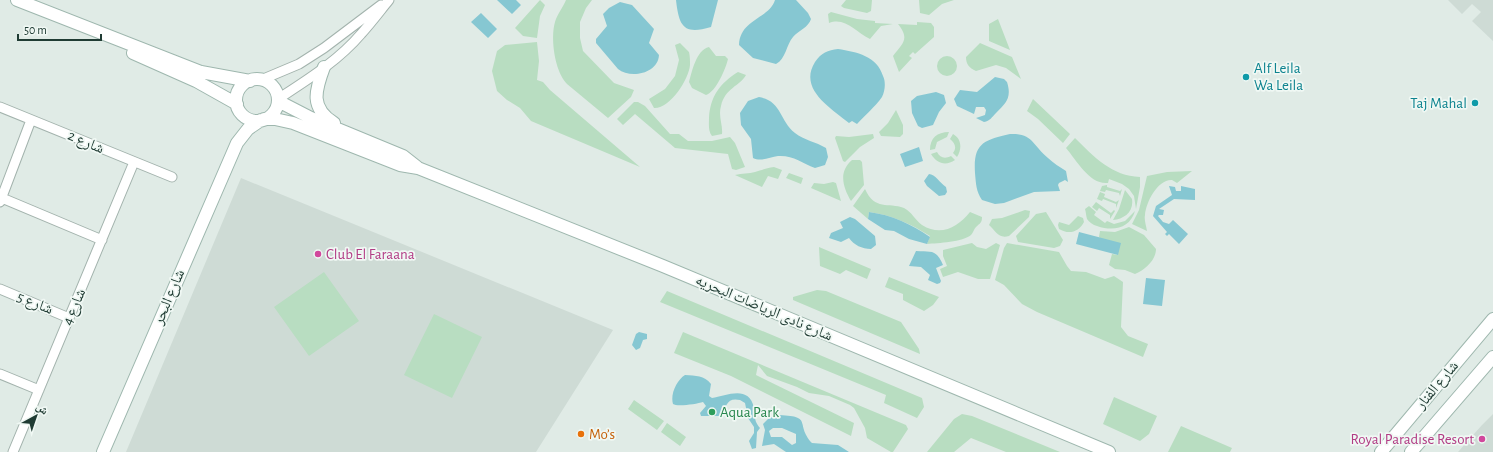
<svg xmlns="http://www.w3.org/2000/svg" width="1493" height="452" font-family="'Alegreya Sans','Noto Naskh Arabic',sans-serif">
	<rect width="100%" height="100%" fill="#e0ebe6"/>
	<!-- built -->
	<path fill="#cedbd5" d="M1448,0H1493V41L1472,21L1481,12L1472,4L1462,14Z
		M241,178L613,330L536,452H126Z
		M1493,414V452H1458L1482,425Z"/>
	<!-- green -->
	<path fill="#b8ddc1" d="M540,0L545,5L540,16L537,38L523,36L515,28Z
		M566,0H592L586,8L580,22V38L583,51L614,83L634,90L631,97L608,118L567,84C555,72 550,39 555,22C557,15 563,7 566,0Z
		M846,0H872L871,11L867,13L844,8L841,6Z
		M919,0H954L942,4L929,15L920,13Z
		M831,12L857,19L875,21V23L893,24L881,26L870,39C855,32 846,17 829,23L828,14Z
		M998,19L1010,50L989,41V24Z
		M917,22L931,23L934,27V37L915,54L913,52L909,56L912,58L899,72L893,56C903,43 910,39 898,24L917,25Z
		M537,42L539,61L537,80L543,82L550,90L640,167L531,121L520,108L507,100L497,91L492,71L497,51L505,45Z
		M680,43L689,52C690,56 690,61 690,65C689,79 670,109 654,108L649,99L665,89L675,76L679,60L675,45Z
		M980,43L1012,57L1021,79L1006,68L996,65L976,71C969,68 966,64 966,57Z
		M709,47L716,56H725L728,59C726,68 716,92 706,95L692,88L689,82C692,72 696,50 709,47Z
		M937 66a10 10 0 1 1 20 0a10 10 0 1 1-20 0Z
		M738,72L746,75C740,86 725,88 721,106C718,116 723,125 722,134L712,136C708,131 709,124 709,118C710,97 720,83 738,72Z
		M1033,99L1070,134L1063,143L1038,119L1027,111Z
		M634,102H638L645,106L670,134H679L688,141H712L730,137L735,143L745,167L736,170L732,169L728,154L675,148L635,114L623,125L617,119Z
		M896,110L903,125V134L900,137L881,136L879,132L888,123Z
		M949,132L947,137L937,142L935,149L930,150C930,138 937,132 949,132Z
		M873,134L874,138L860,147L845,162L843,161L835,138L836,136L849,137Z
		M953,134C962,139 962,149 957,157L953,153C957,148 955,143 950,139Z
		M1075,138C1094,157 1112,176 1140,177V187L1136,209L1134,196L1129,189L1122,184L1109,179L1108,183C1090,185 1077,161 1066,148Z
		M937,152C940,158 945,159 951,156L955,160C946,166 937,164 931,154Z
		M852,160H860L862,162L864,185L851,201C843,187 838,172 852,160Z
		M774,167L782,170L778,179L768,176L762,187L735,175C742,173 749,174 755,172C762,170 766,168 774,167Z
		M1192,171L1177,183L1172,180C1158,179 1146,202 1145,215C1144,220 1146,225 1147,231L1132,224L1139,210L1147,176L1167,172Z
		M789,173L803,178L801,184L786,178Z
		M833,182L836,183L841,201L811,188L814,183L824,184Z
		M1107,185V187L1120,191L1122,189L1120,196L1119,193L1106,190L1105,192L1100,191L1102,186Z
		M865,189C875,211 888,202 904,208C912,212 915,220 922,225C941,237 958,227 970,212L982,217C982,223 980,223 976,227C974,229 973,233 971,235C963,242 938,243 927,244L930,236C911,224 892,215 869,212L868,219L853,206Z
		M1125,190L1132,199C1134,212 1124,219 1113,220L1119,209Z
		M1100,192L1105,194L1104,197L1116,202L1119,200L1116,208V204L1103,199L1102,201L1097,199Z
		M1096,202L1111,213L1114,210L1115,211L1110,219V215L1099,208L1097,211L1092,207Z
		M1089,206L1096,212L1094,215L1105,223L1107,221L1114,224L1125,221L1135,211C1130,228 1114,232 1097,226C1093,225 1089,222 1087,219C1086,216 1086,212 1085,209Z
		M1025,210L1030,211L1029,217L1009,236C998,239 996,231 989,225L992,219L1002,218Z
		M1046,212L1063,240L1060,246L1054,248L1018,242L1016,236L1036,214Z
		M1078,216L1083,218L1084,222C1079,232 1069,235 1059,229L1058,225L1059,222L1069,225Z
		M1129,227L1144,235L1156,249C1156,260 1145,270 1135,274L1125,270L1115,269L1109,265L1112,254L1118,255L1099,237L1100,231L1115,232Z
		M972,243L977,247L986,249L996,243L1000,245L990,279H978L958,272L943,277L940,269L947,266L943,256V250Z
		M1007,243L1059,252L1067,266L1071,271L1086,272L1105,279L1114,276L1123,282L1121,327L1128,336L1148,344L1143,357L1037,312L1022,304L1004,285L995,280L1004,248Z
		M819,247L871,269L867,279L846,270L840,274L820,266Z
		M324,272L359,321L309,356L274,307Z
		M889,277L939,297L933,305L924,311L903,300V294L885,287Z
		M817,290L826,291L901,322L919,349L920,354L793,300V297Z
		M667,291L922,398L924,407L917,418L884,403L886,395L660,302Z
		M434,314L482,337L452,398L404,375Z
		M683,332L906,425L908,429L893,452H891L867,438L865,428L854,408L850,405L829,396L809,393L797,387L767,376L758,365L756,375L854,423L851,436L731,376L674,353Z
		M1114,397L1157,416L1149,434L1140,441L1103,424Z
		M634,400L664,421L657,430L628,409Z
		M962,414L972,416L1060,452H1006L971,438L954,452H927L954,419Z
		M667,423L686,437L680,446L661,432Z
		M1181,426L1232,448L1230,452H1168Z"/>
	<!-- water -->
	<path fill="#86c7d2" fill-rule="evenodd" d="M497,0H516L521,5L512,14Z
		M676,0H718L711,27C684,35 679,27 676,0Z
		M775,0H796L808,13L811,19C809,27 798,31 793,37C786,45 786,59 776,64L753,58L739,45C740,19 769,19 775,0Z
		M620,2L632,5L654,29L649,43L659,55C658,74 630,79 618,69L596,43V39L607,26L603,14L609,8Z
		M481,13L497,29L488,38L471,22Z
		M838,49C857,52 877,56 883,76C886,82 885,91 882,97C875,107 865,115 857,124L852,121L849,123C831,108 798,89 815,62C821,53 828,50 838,49Z
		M995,77L1004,79L1007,82C1012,98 1006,103 996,113C992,117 990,121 984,122L976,118L985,115L986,110L984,107H976L974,114L957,106L954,99L960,90L977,92Z
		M936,92L944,95L946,103L939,112L933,125L922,128L918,126L912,113L911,101L917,96Z
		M759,97C782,101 779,120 795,133C804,140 816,142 826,148L828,157L825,165L815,168C802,163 793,155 778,156C770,157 761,162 753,158L751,139L741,125L740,113L748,101Z
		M1010,134C1033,133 1033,146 1048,158C1053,163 1060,167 1066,171L1068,182L1065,180L1059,183L1058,185L1060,191L1034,192L1004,203L995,204L982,200C976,191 976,184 975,173C973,143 984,140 1010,134Z
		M919,147L923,161L905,167L900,154Z
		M929,174C935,174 940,183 946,187L947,192L945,195L939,196L927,186L924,181Z
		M1169,186L1175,187L1176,191H1181V186L1195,189V200L1174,199L1159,209L1164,210L1163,215H1159L1158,216L1163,222L1169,224L1173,220L1188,234L1179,244L1169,234L1167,236L1165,234L1167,232L1153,216L1156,206L1172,195Z
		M869,212C892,215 911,224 930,237L927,244L909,239L894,231L885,230L868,219Z
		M850,217L855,219L875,236L876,245L871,249C862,249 854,245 849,238L841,242L829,238L831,233L843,228L840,222Z
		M1079,232L1121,243L1118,255L1076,244Z
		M916,251C932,252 936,249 943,265L936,268L941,281L940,283L937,284L928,280L930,275L921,267L909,266Z
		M1146,278L1165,280L1162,306L1143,304Z
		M639,332L647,334V339L643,340L640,348L636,350L632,345L636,334Z
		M685,375C696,376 704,375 711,384L709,396L712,398C726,396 749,384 754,408C756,418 753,419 760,428L757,432L756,448L752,449L749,441L754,433V427L748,418L745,403L740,400C727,397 726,406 722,416H701L700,413L706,406L703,402C697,404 677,407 673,404C670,394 677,380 685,375Z
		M776,415C815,416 794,423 812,443L838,445L849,452H786L774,444L762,446L765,430L763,424L768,419ZM773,428H782L796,434V443L792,445L782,437H771L769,431Z"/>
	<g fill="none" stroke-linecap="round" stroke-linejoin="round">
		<!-- street casing -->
		<g stroke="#a3b3ad" stroke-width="11">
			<path id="street" d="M261,80L299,64L324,48L381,5
				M278,99C307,80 338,61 361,34C371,23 380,11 389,0
				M0,107L172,177
				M2,198L102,240
				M0,202L31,120
				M0,289L69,318
				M0,374L39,390
				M13,452L134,162"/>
		</g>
		<!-- secondary casing -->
		<g stroke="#9eb7ae" stroke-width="14">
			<path id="secondary" d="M17,0L201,72L250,81
				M133,53L196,81L237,104
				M324,67C315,91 310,108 334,123
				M236 100a21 21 0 1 1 42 0a21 21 0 1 1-42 0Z
				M278,101L311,118L403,156L417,167
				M264,119H275L293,123L400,165L418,168L663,266L1109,452
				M103,452L237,143L248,129L261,120
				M1381,452L1493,319
				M1411,452L1493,357"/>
		</g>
		<!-- street -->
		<use href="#street" stroke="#fff" stroke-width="9"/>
		<!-- secondary -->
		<use href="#secondary" stroke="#fff" stroke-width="12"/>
	</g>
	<!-- markers -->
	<g fill="#0f9aa8" stroke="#f0f8f4" stroke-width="1.5">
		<circle cx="1246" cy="77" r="4"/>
		<circle cx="1475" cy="103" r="4"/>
	</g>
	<g fill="#d1479c" stroke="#f0f8f4" stroke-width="1.5">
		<circle cx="318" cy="254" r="4"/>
		<circle cx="1482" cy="439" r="4"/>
	</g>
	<circle fill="#2e9e5b" stroke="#f0f8f4" stroke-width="1.5" cx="712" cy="412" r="4"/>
	<circle fill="#e8710a" stroke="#f0f8f4" stroke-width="1.5" cx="581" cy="434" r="4"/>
	<g text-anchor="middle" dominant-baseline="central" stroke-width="3.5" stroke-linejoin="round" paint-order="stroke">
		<!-- culture labels -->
		<g font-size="15" fill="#0d838f" stroke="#f0f8f4" text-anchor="start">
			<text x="1254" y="68">Alf Leila<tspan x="1254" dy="17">Wa Leila</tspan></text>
			<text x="1467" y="103" text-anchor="end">Taj Mahal</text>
		</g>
		<!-- street labels -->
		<g font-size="15" fill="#203c34" stroke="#f0f8f4">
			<text transform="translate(86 142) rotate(23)">شارع 2</text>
			<text transform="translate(169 297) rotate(-67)">شارع البحر</text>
			<text transform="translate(35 303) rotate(22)">شارع 5</text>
			<text transform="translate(74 307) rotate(-67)">شارع 4</text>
			<text transform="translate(764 308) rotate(23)">شارع نادى الرياضات البحريه</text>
			<text transform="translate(1437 385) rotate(-50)">شارع الفنار</text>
		</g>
		<!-- hotel labels -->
		<g font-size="15" fill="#b23c85" stroke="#f0f8f4" text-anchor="start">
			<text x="326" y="254">Club El Faraana</text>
			<text x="1474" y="439" text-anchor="end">Royal Paradise Resort</text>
		</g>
		<!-- leisure labels -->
		<g font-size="15" fill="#27864d" stroke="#f0f8f4" text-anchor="start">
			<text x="720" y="412">Aqua Park</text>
		</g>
		<!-- food labels -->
		<g font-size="15" fill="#c56008" stroke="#f0f8f4" text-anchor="start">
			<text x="589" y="434">Mo’s</text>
		</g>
	</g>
	<!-- north arrow -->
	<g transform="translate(36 416) rotate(40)" stroke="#f0f8f4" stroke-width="3" paint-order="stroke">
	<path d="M0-3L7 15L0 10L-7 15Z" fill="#203c34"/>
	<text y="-6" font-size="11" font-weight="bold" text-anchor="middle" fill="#203c34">ش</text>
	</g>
	<!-- scale -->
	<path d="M18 34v6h83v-6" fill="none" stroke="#203c34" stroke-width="2"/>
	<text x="24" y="34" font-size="12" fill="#203c34" stroke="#f0f8f4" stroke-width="3" paint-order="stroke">50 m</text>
</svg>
